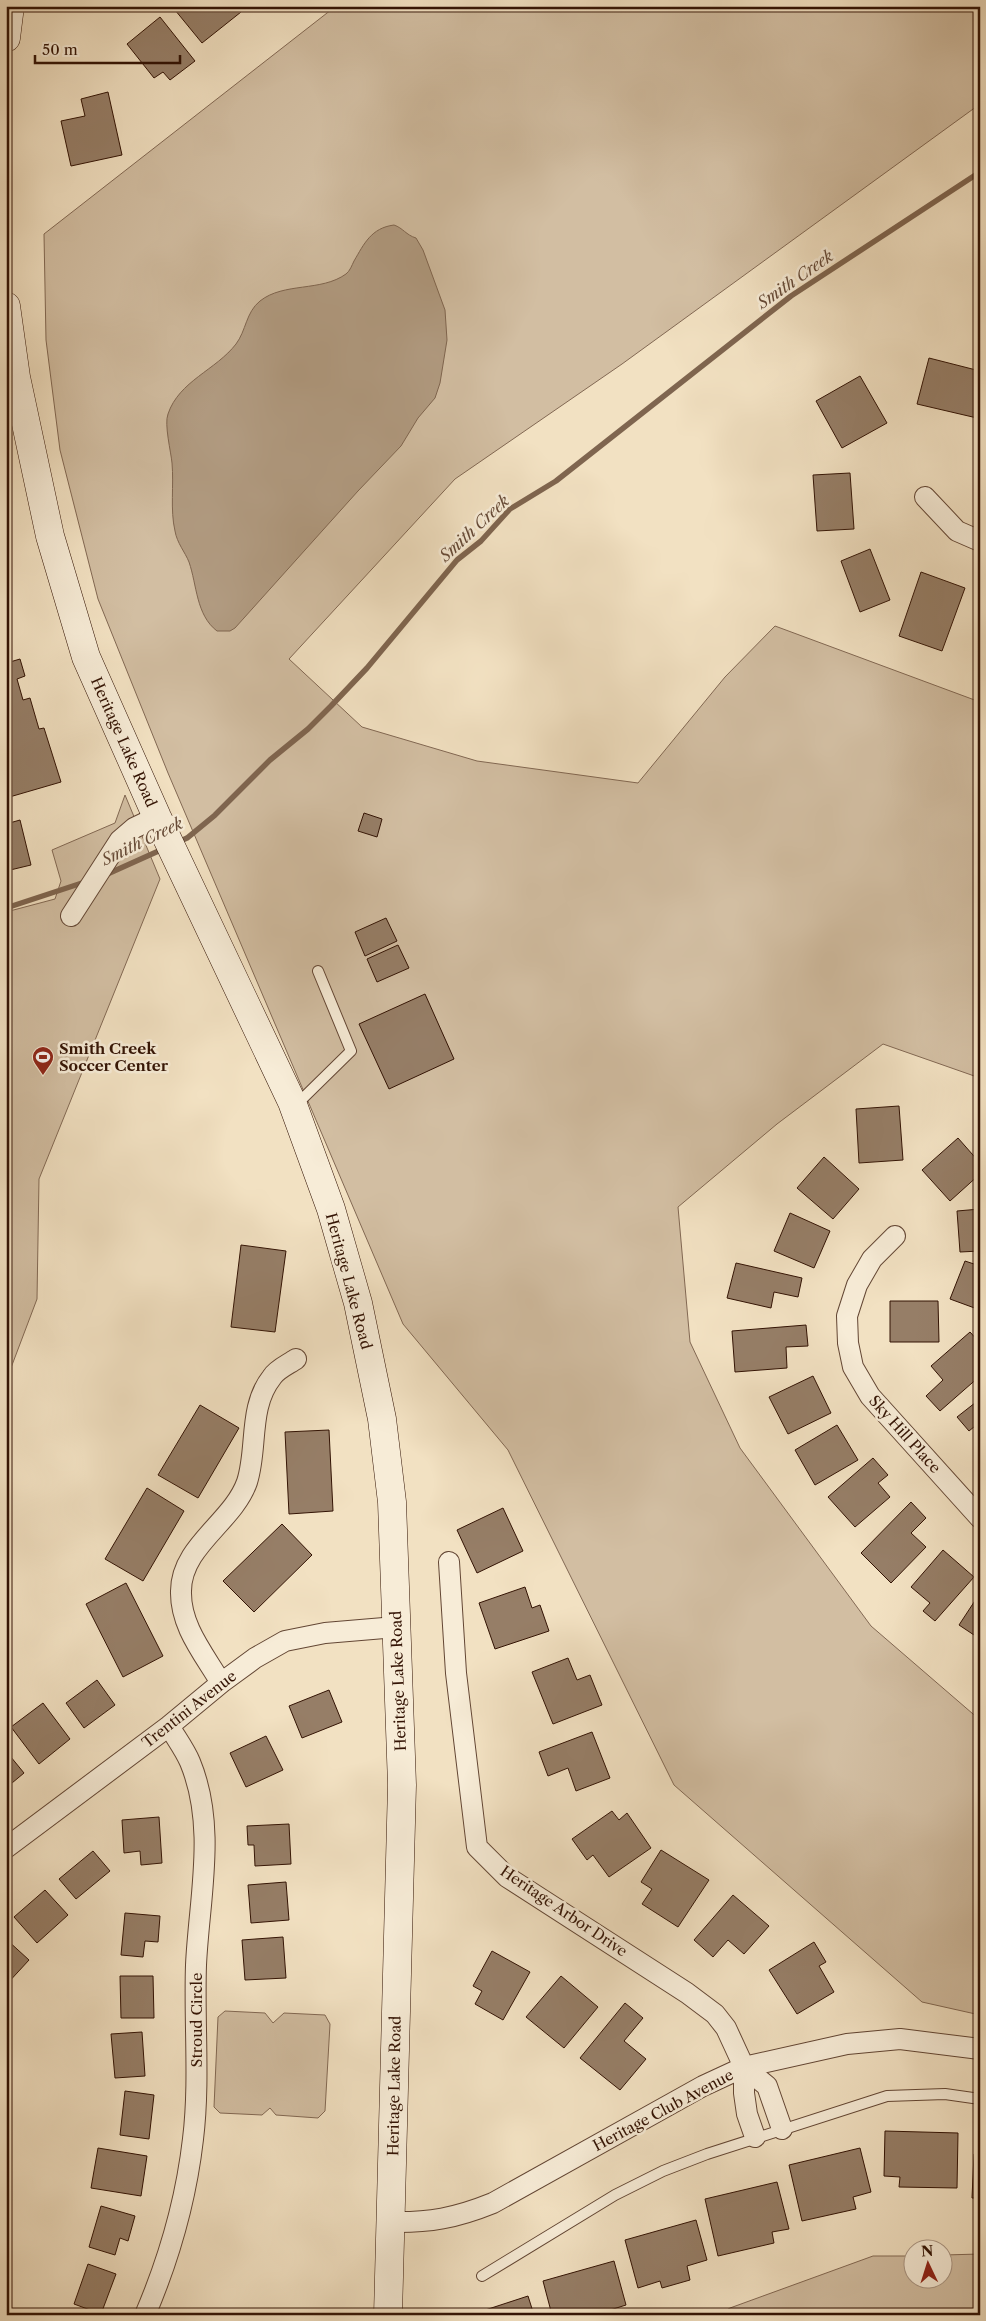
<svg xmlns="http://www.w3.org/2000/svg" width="986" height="2321" font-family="'Libre Caslon Text',serif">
	<rect width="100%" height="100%" fill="#f2e1c2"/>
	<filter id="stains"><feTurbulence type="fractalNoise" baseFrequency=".004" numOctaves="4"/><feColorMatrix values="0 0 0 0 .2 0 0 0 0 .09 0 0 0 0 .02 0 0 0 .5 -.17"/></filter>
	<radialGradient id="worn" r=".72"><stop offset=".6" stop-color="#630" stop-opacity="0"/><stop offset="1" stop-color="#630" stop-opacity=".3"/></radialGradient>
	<!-- green -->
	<path fill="#d2bea2" stroke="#826853" d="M336,6H980V104L622,364L455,479L289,659L362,727L477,761L638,783L725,677L775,626L980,702V1078L883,1044L777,1124L678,1207L690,1342L740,1448L871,1626L980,1720V2015L922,2002L674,1785L508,1450L403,1324L168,773L98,599L60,450L46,340L44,234Z
		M125,795L160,879L39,1179L37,1299L6,1381V912L55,899L61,881L52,850L115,823Z
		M225,2011L265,2013L273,2023L284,2013L325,2015L330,2024L325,2111L318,2118L276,2115L270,2108L262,2115L220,2113L214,2107L218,2017Z
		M980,2254V2315H718L730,2308L873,2256H913L914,2278H944V2255Z"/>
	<!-- water -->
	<path fill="#b19b81" stroke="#7f654f" d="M394,225C403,228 406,235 416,238L423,250L445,310L447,340L440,383L435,398L418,418L401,446L358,491L235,628L230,631H217C196,615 197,585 189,562C185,552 177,543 175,531C170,510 174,485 172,463C171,452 164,424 168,414C179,381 216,370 236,344C246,331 246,312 260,301C284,282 321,292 346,274C350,271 352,265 354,261C364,244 371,228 394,225Z"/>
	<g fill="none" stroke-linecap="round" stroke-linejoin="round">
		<!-- stream -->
		<path stroke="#7f654f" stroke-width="5.5" d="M176,843L187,838L215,815L270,760L308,729L331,706L367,668L457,560L481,541L510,509L556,481L791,296L980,172
			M103,876L163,849
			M6,908L85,882"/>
	</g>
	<!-- building -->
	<path fill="#967e67" stroke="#331304" d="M180,6H236L241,12L202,43L175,10Z
		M160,17L195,61L170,80L163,72L154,78L127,44Z
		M108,92L122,155L71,166L61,121L85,116L81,99Z
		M929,358L980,371V408L977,418L917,404Z
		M860,376L887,423L842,448L816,401Z
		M850,473L854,529L817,531L813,475Z
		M870,549L890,600L860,612L841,561Z
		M921,572L965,588L942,651L899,636Z
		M6,651L10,662L20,659L25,676L17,679L23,700L30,698L39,729L44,728L61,782L6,798Z
		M364,813L382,819L377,837L358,831Z
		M20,820L31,865L6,871V824Z
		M386,918L397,941L365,956L355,932Z
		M398,945L409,968L377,982L367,959Z
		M425,994L454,1059L389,1089L359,1024Z
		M899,1106L903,1160L859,1163L856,1109Z
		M958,1138L980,1163V1174L950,1201L922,1170Z
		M824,1157L859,1189L833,1219L797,1188Z
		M980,1209V1251L960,1252L957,1211Z
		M790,1213L830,1231L814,1268L774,1251Z
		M241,1245L286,1251L275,1332L231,1327Z
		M965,1261L980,1266V1310L950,1299Z
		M736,1263L802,1278L798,1297L774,1292L771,1308L727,1298Z
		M890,1301H938L939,1342H890Z
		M806,1325L808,1346L786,1347L787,1368L735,1372L732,1331Z
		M970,1332L980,1343V1376L940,1411L926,1396L943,1380L931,1366Z
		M813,1376L831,1413L788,1434L769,1397Z
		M980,1399V1422L969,1431L957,1417Z
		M200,1405L239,1428L198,1498L158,1475Z
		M837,1425L858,1460L815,1485L795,1450Z
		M329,1430L333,1511L289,1514L285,1432Z
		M873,1458L888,1475L878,1483L890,1497L855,1527L828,1497Z
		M147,1488L184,1511L143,1581L105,1559Z
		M911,1502L926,1518L911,1533L926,1547L891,1583L861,1553Z
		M503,1508L523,1551L477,1573L457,1530Z
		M282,1524L312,1555L254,1612L223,1581Z
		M943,1550L974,1577L935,1621L923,1611L930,1603L911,1587Z
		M126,1583L163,1656L123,1677L86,1604Z
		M525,1587L532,1608L540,1605L549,1631L495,1649L479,1603Z
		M980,1593V1639L959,1625Z
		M568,1658L577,1680L590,1675L602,1705L553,1724L532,1672Z
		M97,1680L115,1705L84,1728L66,1703Z
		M329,1690L342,1722L302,1738L289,1706Z
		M43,1703L70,1739L39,1764L11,1727Z
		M592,1732L610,1778L576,1791L568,1768L548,1776L539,1752Z
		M266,1736L283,1770L246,1787L230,1753Z
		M6,1751L24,1773L6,1788Z
		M612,1811L619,1820L627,1813L651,1848L609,1877L593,1855L587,1860L572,1839Z
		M159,1817L162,1863L141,1865L140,1851L124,1853L122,1820Z
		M289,1824L291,1864L255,1866L254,1845H248L247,1826Z
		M661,1850L709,1880L678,1927L642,1904L652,1889L641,1882Z
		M93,1851L110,1871L76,1899L59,1879Z
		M286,1882L289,1920L251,1923L248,1885Z
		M45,1890L68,1915L37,1943L14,1917Z
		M733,1895L769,1926L744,1954L728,1940L713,1957L694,1940Z
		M125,1913L160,1916L158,1942L145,1941L143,1957L121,1955Z
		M283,1937L286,1978L245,1980L242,1940Z
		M6,1939L29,1960L6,1985Z
		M814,1942L826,1962L819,1966L834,1992L797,2014L769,1970Z
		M492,1951L530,1972L503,2020L475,2004L482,1991L473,1986Z
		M120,1976H153L154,2018H121Z
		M561,1976L598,2007L564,2048L526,2017Z
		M625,2003L643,2018L624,2041L646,2059L620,2090L580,2058Z
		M142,2032L145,2076L115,2078L111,2034Z
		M125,2091L154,2095L149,2139L120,2135Z
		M885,2131L958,2133L957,2188L899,2187L900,2177L884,2176Z
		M98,2148L147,2156L141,2196L91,2188Z
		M860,2148L871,2192L853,2197L856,2209L802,2221L789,2165Z
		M974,2154H980V2198H972Z
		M777,2182L789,2229L772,2232L774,2243L718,2256L705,2199Z
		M101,2206L135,2216L128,2241L120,2238L115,2255L89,2247Z
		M696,2220L707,2260L687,2266L690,2280L662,2288L660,2281L638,2288L625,2240Z
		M614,2261L626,2305L607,2311L608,2315H552L543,2281Z
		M88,2264L116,2274L101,2314L74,2304Z
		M528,2296L534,2315H470Z"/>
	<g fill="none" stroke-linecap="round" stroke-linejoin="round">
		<!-- lane casing -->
		<g stroke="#634634" stroke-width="12">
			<path id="lane" d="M296,1105L351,1051L318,971
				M482,2276L615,2195L663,2171L707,2154L887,2096L945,2094L980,2099"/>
		</g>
		<!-- street casing -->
		<g stroke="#634634" stroke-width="22">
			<path id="street" d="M925,497L957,531L980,541
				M71,916L120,840L134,828L157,817
				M895,1236L872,1259L857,1285L847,1316L848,1343L853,1367L870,1396L980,1518
				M449,1562L456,1673L477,1847L507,1877L687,1993L715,2014L726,2028L744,2067V2093L747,2114L755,2137
				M221,1683C204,1654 180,1626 181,1591C181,1546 233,1522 247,1482C258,1448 248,1407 272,1377C277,1369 289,1364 296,1359
				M6,1848L169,1726L221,1683L255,1658L285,1641L325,1633L396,1627
				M744,2067L767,2086L782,2129
				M390,2222C429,2223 456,2218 493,2203L703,2086L744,2067L847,2044L900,2039L980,2049
				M145,2315C169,2259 186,2200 193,2139C200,2082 194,2023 196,1965C199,1898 217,1827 190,1762C185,1750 176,1738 169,1726"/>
		</g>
		<!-- secondary casing -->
		<g stroke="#331304" stroke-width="29">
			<path id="secondary" d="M6,38L10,6
				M6,306L16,377L50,536L86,657L157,817L292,1102L331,1209L358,1303L382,1419L392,1502L402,1785L388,2315"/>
		</g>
		<!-- lane -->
		<use href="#lane" stroke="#f7ecd7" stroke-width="10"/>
		<!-- street -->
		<use href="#street" stroke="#f7ecd7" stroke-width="20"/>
		<!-- secondary -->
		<use href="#secondary" stroke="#f7ecd7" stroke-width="28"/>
	</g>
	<!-- icons -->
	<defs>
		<g id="stadium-pin" transform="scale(1.125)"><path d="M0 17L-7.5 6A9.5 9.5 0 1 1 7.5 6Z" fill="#8f2418" stroke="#f7ecd7"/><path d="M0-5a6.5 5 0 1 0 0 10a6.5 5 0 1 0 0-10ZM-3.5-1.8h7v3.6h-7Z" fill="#fff"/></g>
	</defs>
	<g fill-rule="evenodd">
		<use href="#stadium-pin" x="43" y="1057"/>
	</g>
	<g text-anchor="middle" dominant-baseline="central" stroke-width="5" stroke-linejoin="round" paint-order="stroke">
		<!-- street labels -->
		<g font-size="15" fill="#331304" stroke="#f7ecd7">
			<text transform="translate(124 742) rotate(66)">Heritage Lake Road</text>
			<text transform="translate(349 1281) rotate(75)">Heritage Lake Road</text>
			<text transform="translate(905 1434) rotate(48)">Sky Hill Place</text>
			<text transform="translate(398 1681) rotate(-92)">Heritage Lake Road</text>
			<text transform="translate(189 1709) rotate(-38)">Trentini Avenue</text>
			<text transform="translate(564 1911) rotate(34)">Heritage Arbor Drive</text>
			<text transform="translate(196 2020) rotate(-90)">Stroud Circle</text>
			<text transform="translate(394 2086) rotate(-89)">Heritage Lake Road</text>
			<text transform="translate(663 2110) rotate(-28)">Heritage Club Avenue</text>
		</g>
		<!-- poi labels -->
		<g font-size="15" font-weight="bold" fill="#331304" stroke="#f7ecd7" text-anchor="start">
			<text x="59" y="1048">Smith Creek<tspan x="59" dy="17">Soccer Center</tspan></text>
		</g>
		<!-- water labels -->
		<g font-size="16" font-style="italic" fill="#654936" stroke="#f7ecd7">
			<text transform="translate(795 279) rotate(-35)">Smith Creek</text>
			<text transform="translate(474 528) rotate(-43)">Smith Creek</text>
			<text transform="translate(142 841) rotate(-26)">Smith Creek</text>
		</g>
	</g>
	<!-- margin -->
	<rect width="986" height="2321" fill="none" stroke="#f2e1c2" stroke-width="25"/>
	<rect x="8" y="8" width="971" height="2306" fill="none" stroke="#331304" stroke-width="2.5"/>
	<rect x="12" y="12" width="961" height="2296" fill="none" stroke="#331304"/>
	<!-- north arrow -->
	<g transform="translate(928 2264) rotate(356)"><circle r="24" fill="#f7ecd7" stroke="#a99583"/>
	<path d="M0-4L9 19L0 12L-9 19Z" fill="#8f2418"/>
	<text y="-8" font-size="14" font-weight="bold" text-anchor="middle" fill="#331304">N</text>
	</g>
	<!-- scale -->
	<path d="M35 55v8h145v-8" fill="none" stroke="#331304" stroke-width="2.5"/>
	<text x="42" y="55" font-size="15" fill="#331304" stroke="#f7ecd7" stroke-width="4" paint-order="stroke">50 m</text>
	<rect width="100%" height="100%" filter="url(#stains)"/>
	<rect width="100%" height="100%" fill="url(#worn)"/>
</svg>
